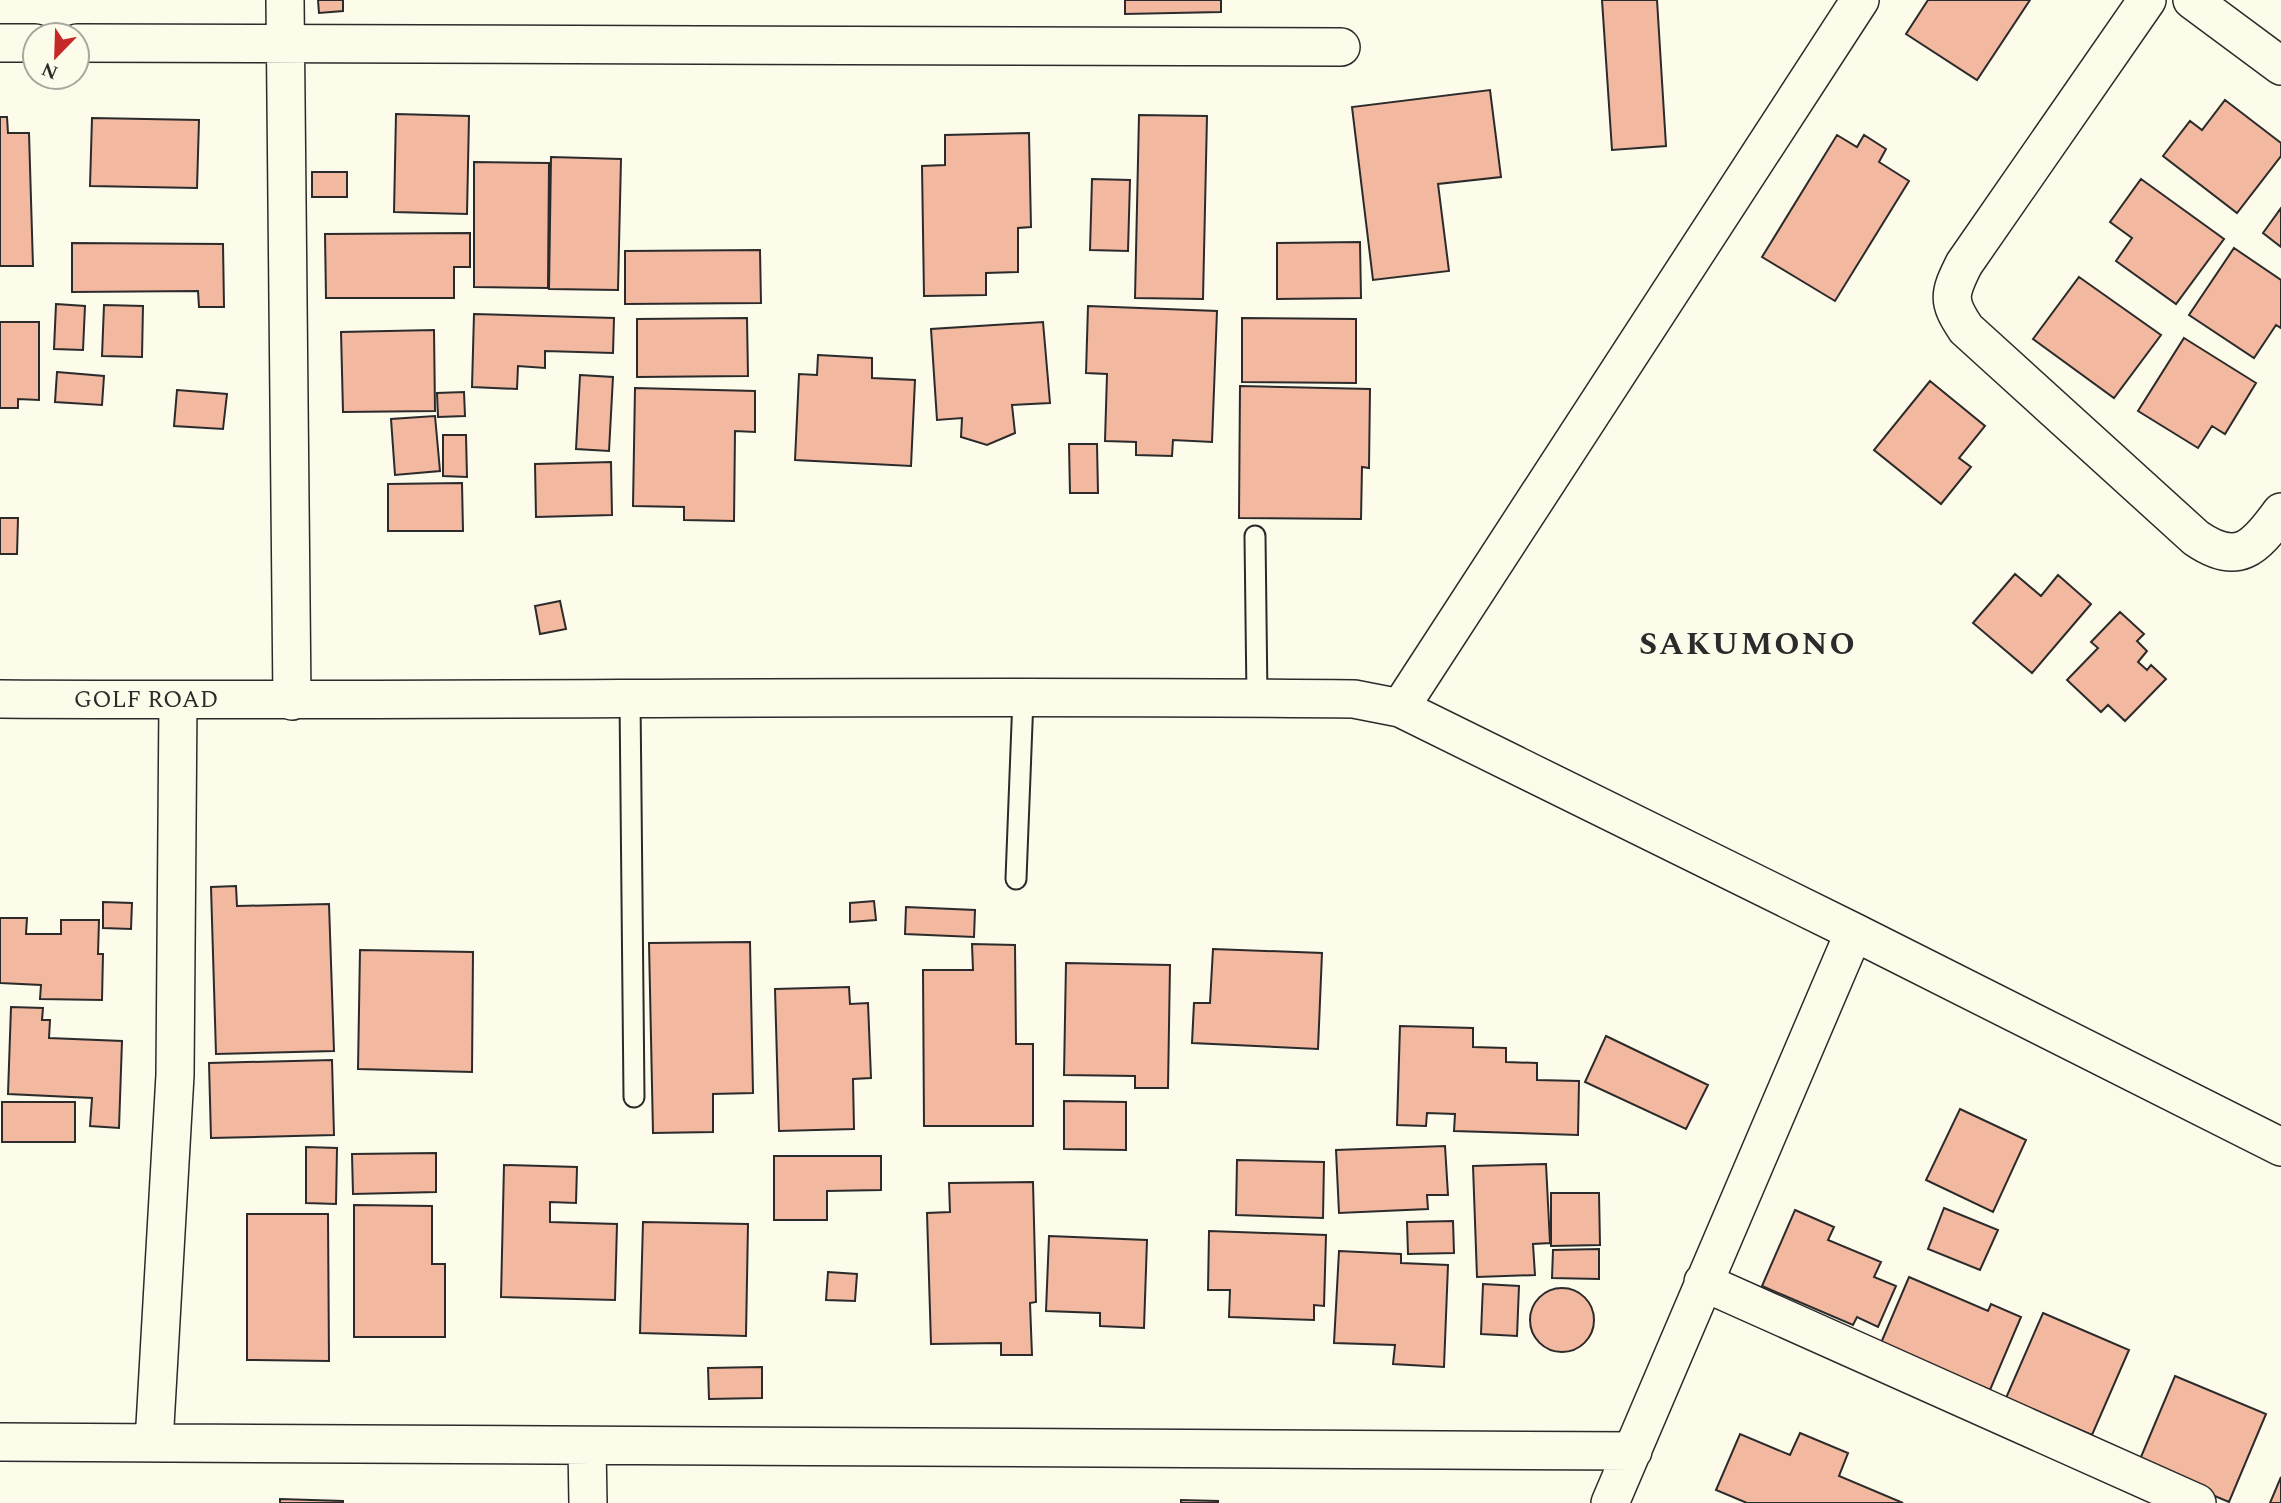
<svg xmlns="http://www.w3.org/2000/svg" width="2281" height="1503" font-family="Spectral,serif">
	<rect width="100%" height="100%" fill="#fdfbea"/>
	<!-- building -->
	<path fill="#f2b8a0" stroke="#2b2b2b" stroke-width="2" d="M318,0H343V11L319,13Z
		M1125,0H1221V12L1125,14Z
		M1602,0H1657L1666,146L1612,150Z
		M1928,0H2030L1977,80L1906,34Z
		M1490,90L1501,177L1438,184L1449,271L1373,280L1352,107Z
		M2225,100L2281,143V156L2237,213L2163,156L2190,121L2202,130Z
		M396,114L469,116L467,214L394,212Z
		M1139,115L1207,116L1203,299L1135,298Z
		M0,117H7L8,133H29L33,266H0Z
		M92,118L199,120L197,188L90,186Z
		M1029,133L1031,227L1018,228V272L986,273V295L924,296L922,166L945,165V135Z
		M1837,135L1857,147L1864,135L1886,149L1879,162L1909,181L1835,301L1762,257Z
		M551,157L621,159L618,290L549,289Z
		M474,162L549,163L548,288L474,287Z
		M312,172H347V197H312Z
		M1092,179L1130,180L1128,251L1090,250Z
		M2141,179L2224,239L2176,304L2116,261L2132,238L2110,222Z
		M2281,208V247L2263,233Z
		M470,233V267H454V298H326L325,234Z
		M1360,242L1361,298L1277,299V243Z
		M72,243L223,244L224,307H199L198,291L72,292Z
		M2234,248L2281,280V328L2276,325L2254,358L2189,315Z
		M760,250L761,303L625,304V251Z
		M2079,277L2161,335L2114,398L2033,339Z
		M56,304L85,306L83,350L54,349Z
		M104,305L143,306L142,357L102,356Z
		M1088,306L1217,311L1212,442L1173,440L1172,456L1136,455V442L1105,441L1107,374L1086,373Z
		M474,314L614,318L613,353L545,351V368L518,366L517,389L472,387Z
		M747,318L748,376L637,377V319Z
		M1242,318L1356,319V383L1242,382Z
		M0,322H39V400L18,399V408H0Z
		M1043,322L1050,403L1012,405L1015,433L987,445L961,437L962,418L937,420L931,329Z
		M434,330L435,411L343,412L341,332Z
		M2184,338L2256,383L2225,434L2212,426L2198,448L2138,411Z
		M818,355L872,358V378L915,380L911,466L795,460L799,374L817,375Z
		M57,372L104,376L102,405L55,402Z
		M580,375L613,377L609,451L576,449Z
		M1930,381L1985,426L1959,458L1971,467L1941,504L1874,450Z
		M1240,386L1370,389L1369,468L1362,467L1361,519L1239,518Z
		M635,388L755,391V432L735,431L734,521L684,520V507L633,506Z
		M177,390L227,394L223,429L174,426Z
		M464,392L465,416L438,417L437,393Z
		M435,416L440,471L395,475L391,419Z
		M443,435H466L467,477L443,476Z
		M1069,444H1097L1098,493H1070Z
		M611,462L612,515L536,517L535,464Z
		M462,483L463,531H388V484Z
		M0,518H18L17,554H0Z
		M2015,574L2041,596L2058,575L2091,604L2032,673L1973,623Z
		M560,601L566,629L540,634L535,606Z
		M2120,612L2144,634L2137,641L2147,651L2138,662L2147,670L2151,665L2166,679L2125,721L2108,705L2101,712L2067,680L2098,648L2091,642Z
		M236,886L237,906L329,904L334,1051L216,1054L211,887Z
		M874,901L876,920L850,922V903Z
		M103,902L132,903L131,929L103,928Z
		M906,907L975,910L974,937L905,934Z
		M0,918H27L26,934H61V920H99L98,954H103L102,1000L40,999L41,985L0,983Z
		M750,942L753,1093L713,1094V1132L653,1133L649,943Z
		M972,944L1015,945L1016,1044H1033V1126H924L923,970H973Z
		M1213,949L1322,953L1318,1049L1192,1043L1194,1003H1210Z
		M360,950L473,952L472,1072L358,1069Z
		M1066,963L1170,965L1168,1088H1135V1076L1064,1075Z
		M849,987L850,1004L868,1003L871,1078L853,1079L854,1129L779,1131L775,989Z
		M11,1007L43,1008L42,1020H50L49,1038L122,1041L119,1128L90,1126L92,1098L8,1094Z
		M1400,1026L1473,1028V1047L1506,1048V1062L1537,1063V1080L1579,1081L1578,1135L1454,1131L1455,1114L1427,1113L1426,1126L1397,1125Z
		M1606,1036L1708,1085L1686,1129L1585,1082Z
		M332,1060L334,1135L211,1138L209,1063Z
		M1064,1101L1126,1102V1150L1064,1149Z
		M2,1102H75V1142H2Z
		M1960,1109L2026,1140L1993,1212L1926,1180Z
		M1445,1146L1448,1195H1427L1428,1209L1339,1213L1336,1150Z
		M306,1147L337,1148L336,1204L306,1203Z
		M436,1153V1192L353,1194L352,1154Z
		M774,1156H881V1190L827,1191V1220H774Z
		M1237,1160L1324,1162L1323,1218L1236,1215Z
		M1546,1164L1550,1243L1533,1244L1535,1275L1477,1277L1473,1166Z
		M504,1165L577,1167L576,1203L550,1202V1222L617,1224L615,1300L501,1297Z
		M1033,1182L1036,1302L1030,1303L1032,1355H1001V1343L931,1344L927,1213L950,1212L949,1183Z
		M1551,1193H1599L1600,1245L1551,1246Z
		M354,1205L432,1206V1264H445V1337H354Z
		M1944,1208L1998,1230L1980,1270L1928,1249Z
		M1795,1210L1834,1227L1828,1240L1881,1262L1874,1277L1896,1286L1878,1327L1857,1317L1853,1325L1762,1286Z
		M247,1214H328L329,1361L247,1360Z
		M1453,1221L1454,1253L1408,1254L1407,1222Z
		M643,1222L748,1224L746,1336L640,1333Z
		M1209,1231L1326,1235L1324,1306L1314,1305V1320L1229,1317L1230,1290H1208Z
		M1049,1236L1147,1240L1144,1328L1100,1326V1313L1046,1311Z
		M1599,1249V1279L1552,1278L1553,1250Z
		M1339,1251L1401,1254V1263L1448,1265L1444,1367L1393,1364L1395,1345L1334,1343Z
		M828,1272L857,1274L855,1301L826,1300Z
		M1909,1277L1988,1311L1991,1304L2021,1317L1990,1390L1912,1356L1875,1357Z
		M1483,1284L1519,1286L1517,1336L1481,1334Z
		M1530 1320a32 32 0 1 1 64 0a32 32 0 1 1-64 0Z
		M2043,1313L2129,1350L2092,1435L2006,1398Z
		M762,1367V1398L709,1399L708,1368Z
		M2175,1376L2266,1414L2229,1502L2138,1464Z
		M1800,1433L1848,1453L1839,1476L1903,1503H1747L1716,1490L1740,1434L1790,1455Z
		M2281,1477V1503H2270Z
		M280,1499L343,1501V1503H280Z
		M1181,1500L1218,1501V1503H1181Z"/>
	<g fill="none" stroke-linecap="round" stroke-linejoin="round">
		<!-- service casing -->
		<g stroke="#2b2b2b" stroke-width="23">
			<path id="service" d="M1255,536L1257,698
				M630,698L634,1097
				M1016,879L1023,698"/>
		</g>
		<!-- minor casing -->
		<g stroke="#2b2b2b" stroke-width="40">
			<path id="minor" d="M285,0L292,701
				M2147,0L1964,264C1949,294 1947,301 1966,329L2196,538C2238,567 2255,548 2281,512
				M2192,0L2281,66
				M0,43H35
				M77,43L1341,47
				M0,699C451,702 903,694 1354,699L1400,708L1854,932L2281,1147
				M1400,708L1860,0
				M1703,1282L2197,1503
				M0,1442L1633,1451
				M154,1443L175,1075L178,700
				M587,1446L588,1503
				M1610,1503L1854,932"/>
		</g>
		<!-- service -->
		<use href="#service" stroke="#fdfbea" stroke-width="19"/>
		<!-- minor -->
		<use href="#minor" stroke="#fdfbea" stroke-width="37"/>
	</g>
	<g text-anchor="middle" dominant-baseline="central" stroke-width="5" stroke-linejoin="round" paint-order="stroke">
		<!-- street labels -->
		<g font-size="24" fill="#2b2b2b" stroke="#fdfbea">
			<text x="146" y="700">GOLF ROAD</text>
		</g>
		<!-- district labels -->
		<g font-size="32" font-weight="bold" letter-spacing="2" fill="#2b2b2b" stroke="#fdfbea">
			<text x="1748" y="644">SAKUMONO</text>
		</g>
	</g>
	<!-- north arrow -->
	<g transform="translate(56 56) rotate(203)"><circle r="33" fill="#fdfbea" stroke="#a9a89e" stroke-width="2"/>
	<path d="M0-5L12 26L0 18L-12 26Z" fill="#c62828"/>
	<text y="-10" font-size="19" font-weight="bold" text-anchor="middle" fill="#2b2b2b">N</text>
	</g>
</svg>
